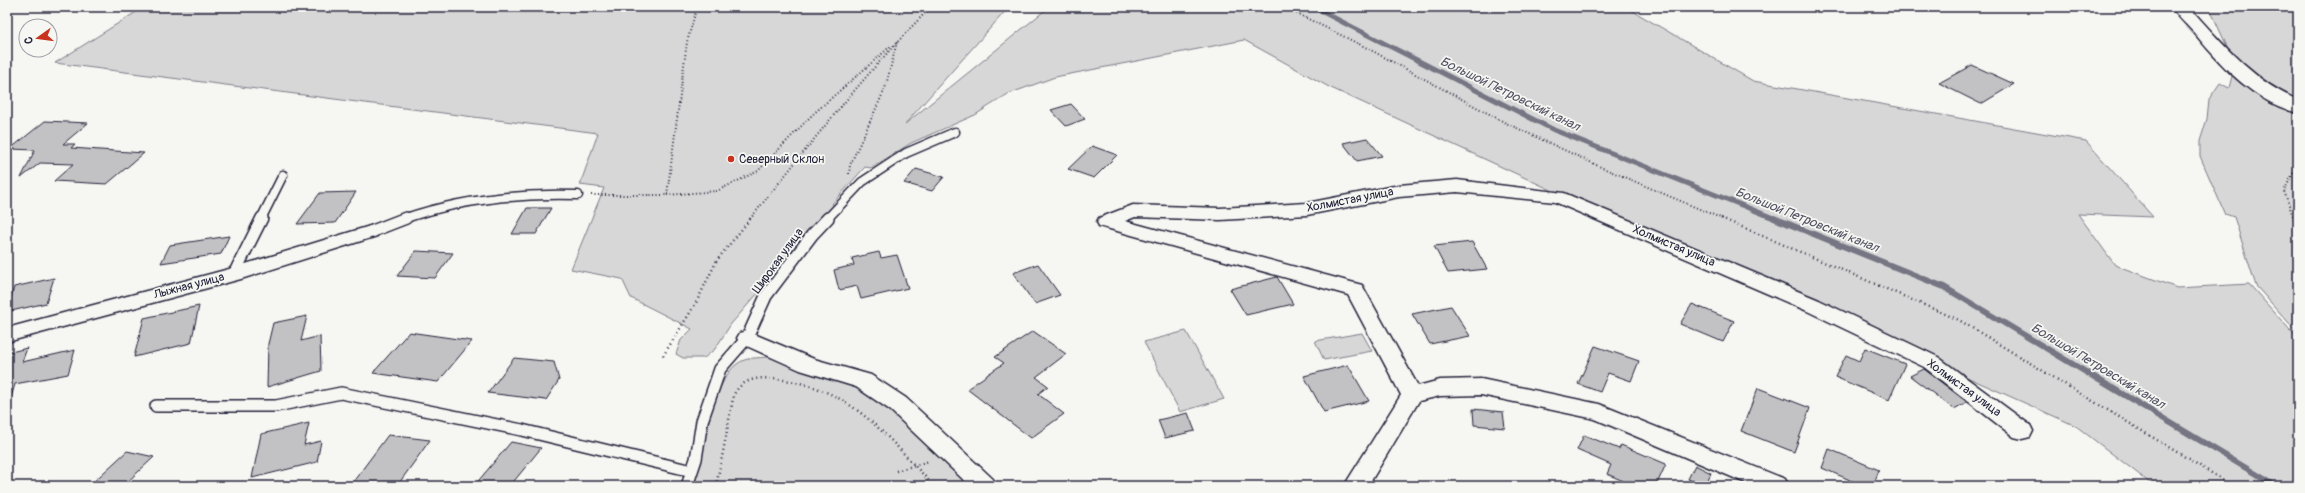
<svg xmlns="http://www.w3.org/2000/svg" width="2305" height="493" font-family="Pangolin,sans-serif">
	<rect width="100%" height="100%" fill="#f6f6f2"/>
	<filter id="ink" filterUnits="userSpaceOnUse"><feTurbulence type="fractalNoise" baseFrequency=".025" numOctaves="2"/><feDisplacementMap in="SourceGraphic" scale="8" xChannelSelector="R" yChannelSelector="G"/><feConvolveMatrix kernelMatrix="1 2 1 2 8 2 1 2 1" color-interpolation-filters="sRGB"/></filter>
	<g filter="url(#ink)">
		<!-- green -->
		<path fill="#d7d7d7" stroke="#7c7c89" d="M144,7H1009L905,124L1049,7H1626L1753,81L2086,141L2153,217L2078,214L2115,265L2177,288L2249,284L2298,339V486H2154L2076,426L1603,214L1329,87L1244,40L1055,77L1008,94L975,115L911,143L871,168L865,167L832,204L835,205L731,324L715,349L704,358H683L676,354L681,340L692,329L631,298L622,279L571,269L604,188L580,185L598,133L55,63Z
			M2209,7H2298V333L2256,286L2234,217L2225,214L2200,156V141L2207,119L2209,99L2220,83L2229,88L2235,64Z
			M1186,331L1224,399L1180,412L1144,342Z
			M1362,333L1372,351L1324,360L1315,341Z
			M769,357L862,385L890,405L970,486H694C701,457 713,380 737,364C746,357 758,358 769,357Z"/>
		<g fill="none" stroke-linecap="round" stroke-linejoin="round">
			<!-- stream-far1 -->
			<path stroke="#757583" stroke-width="5" d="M1313,7L1554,130L1776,219"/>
			<!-- stream -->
			<path stroke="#757583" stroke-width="6" d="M1774,218L1944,287L2276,486"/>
		</g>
		<!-- building -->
		<path fill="#c2c2c4" stroke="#22223b" d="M1972,65L2014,84L1981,104L1939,83Z
			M1071,104L1085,119L1066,126L1051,110Z
			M45,121L88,123L63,144H75L71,148L144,153L107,184L54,181L73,164L40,163L21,178L35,150L10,149Z
			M1367,138L1382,156L1357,161L1343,143Z
			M1092,146L1117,155L1094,178L1068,169Z
			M916,169L944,177L932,191L904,183Z
			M356,192L335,223L297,224L320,193Z
			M527,208H551L536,234H512Z
			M229,236L221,254L161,263L170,245Z
			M1472,242L1487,269L1448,273L1434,246Z
			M416,251L453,253L435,278L397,276Z
			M879,252L881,258L897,255L908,288L861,299L857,286L839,290L834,270L854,265L852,258Z
			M1038,264L1060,295L1035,304L1013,273Z
			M1277,277L1293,304L1246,315L1230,289Z
			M54,278L46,303L7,312L14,287Z
			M1692,304L1734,321L1723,342L1680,324Z
			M199,306L191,343L134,357L144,318Z
			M1451,306L1470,336L1430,344L1412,314Z
			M307,316L301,341L320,336L321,371L267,387L268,344L273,323Z
			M1033,331L1066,354L1036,377L1048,386L1038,394L1064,414L1031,438L967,389L1004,363L995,357Z
			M409,332L472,341L438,382L373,373Z
			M1595,346L1639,361L1631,381L1608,373L1600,392L1578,384Z
			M27,348L22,362L75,350L68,374L15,384L11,398H7V353Z
			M1865,348L1905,364L1889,400L1835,377L1846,355L1859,361Z
			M514,358L554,362L559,380L546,400L488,393Z
			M1348,365L1369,401L1324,412L1304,376Z
			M1924,369L1967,402L1954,409L1910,376Z
			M1758,388L1810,408L1794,452L1741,431Z
			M1473,409L1503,412L1505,428L1474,425Z
			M1188,413L1195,431L1165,438L1158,420Z
			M309,423L304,445L321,441L317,462L252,478L261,434Z
			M388,435L430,440L397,486H350Z
			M1584,435L1619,449L1621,445L1666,464L1656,486H1635L1607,474L1611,465L1577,450Z
			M511,442L541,448L510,486H474Z
			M1829,449L1879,470L1873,486H1864L1822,468Z
			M127,451L154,457L123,486H89Z
			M1695,465L1711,473L1705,486L1688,479Z"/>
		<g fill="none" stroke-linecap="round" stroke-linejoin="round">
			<!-- lane-far1 casing -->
			<g stroke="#22223b" stroke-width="11">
				<path id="lane-far1" d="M261,219L283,175
					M403,219C461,199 517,193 578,195
					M827,219L862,182L906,153L955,132"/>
			</g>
			<!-- lane casing -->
			<g stroke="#22223b" stroke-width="14">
				<path id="lane" d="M370,232L406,218
					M234,274L262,218
					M156,406H276L341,393L522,430L692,471
					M687,486L696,459L702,421L720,369L747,338L766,296L812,235L828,218"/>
			</g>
			<!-- street casing -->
			<g stroke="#22223b" stroke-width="3">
				<path id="street" d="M1457,180L1564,193L1819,300L1938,357L2030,425L2033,431L2030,437L2022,439L2014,437L1924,367L1805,310L1555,202L1457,192L1399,197L1307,215L1220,220L1135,217L1125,221L1362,285L1418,386L1440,380L1481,379L1599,404L1785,479L1789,486H1753L1595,419L1481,395L1440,396L1419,401L1368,486H1344L1401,395L1348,295L1099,226L1097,222L1099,218L1133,205L1220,208L1307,203L1399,185Z
					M370,226L377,228L379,232L377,236L241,279L7,342V328L229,269Z
					M747,331L814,359L871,375L906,398L993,479L997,486H970L890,410L856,387L800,370L740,343L737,338L740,333Z"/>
			</g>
			<!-- secondary casing -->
			<g stroke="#22223b" stroke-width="3">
				<path id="secondary" d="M2171,7H2189C2222,43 2252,81 2298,100V113C2255,102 2223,68 2196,35C2188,26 2178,17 2171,7Z"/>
			</g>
			<!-- path-far1 -->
			<path stroke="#22223b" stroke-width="2" stroke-dasharray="1 2.5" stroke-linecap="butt" d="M1284,7L1367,48L1506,123L1603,168L1723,219
				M849,174L850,165L885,89L897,42
				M591,195H667L687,42L697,7
				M667,195L717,191L758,171L812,115L892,45
				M750,219C808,147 865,73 931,7
				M2294,219L2284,191L2298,164"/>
			<!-- path -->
			<path stroke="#22223b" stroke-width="2.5" stroke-dasharray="1 3.5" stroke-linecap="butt" d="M1721,218L1959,320L2233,486
				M2294,218L2298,230
				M663,356L696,303L717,260L751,218
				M896,471L929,461
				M716,486C721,462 726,438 730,414C732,407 732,397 736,391C745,378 761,377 775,379C851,386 885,435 934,486"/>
			<!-- lane-far1 -->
			<use href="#lane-far1" stroke="#f6f6f2" stroke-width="8"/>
			<!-- lane -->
			<use href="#lane" stroke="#f6f6f2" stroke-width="11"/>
			<!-- street -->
			<use href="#street" fill="#f6f6f2" fill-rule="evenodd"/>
			<!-- secondary -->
			<use href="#secondary" fill="#f6f6f2" fill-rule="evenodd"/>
		</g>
	</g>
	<!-- markers -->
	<circle fill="#c8321e" stroke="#f6f6f2" stroke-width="1.5" cx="731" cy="159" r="4"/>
	<g text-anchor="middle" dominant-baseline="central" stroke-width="3.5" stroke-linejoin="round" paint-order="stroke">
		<!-- poi labels -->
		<g font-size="12" fill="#22223b" stroke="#f6f6f2" text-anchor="start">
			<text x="739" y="159">Северный Склон</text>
		</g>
		<!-- street labels -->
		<g font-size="12" fill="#22223b" stroke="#f6f6f2">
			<text transform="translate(1350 200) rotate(-11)">Холмистая улица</text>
			<text transform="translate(1674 246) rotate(23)">Холмистая улица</text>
			<text transform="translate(778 261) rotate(-54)">Широкая улица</text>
			<text transform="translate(189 286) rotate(-15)">Лыжная улица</text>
			<text transform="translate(1964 388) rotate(36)">Холмистая улица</text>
		</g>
		<!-- water labels -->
		<g font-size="13" font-style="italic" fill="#535365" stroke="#f6f6f2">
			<text transform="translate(1510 94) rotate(26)">Большой Петровский канал</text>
			<text transform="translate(1807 220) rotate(22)">Большой Петровский канал</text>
			<text transform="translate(2098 366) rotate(31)">Большой Петровский канал</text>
		</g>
	</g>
	<!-- margin -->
	<rect width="2305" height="493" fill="none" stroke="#f6f6f2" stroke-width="24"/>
	<rect x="12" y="12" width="2281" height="469" fill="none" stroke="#22223b" stroke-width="1.5" filter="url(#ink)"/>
	<!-- north arrow -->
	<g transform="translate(38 38) rotate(256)"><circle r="19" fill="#f6f6f2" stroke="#a1a1a9"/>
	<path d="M0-3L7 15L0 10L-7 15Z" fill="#c8321e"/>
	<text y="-6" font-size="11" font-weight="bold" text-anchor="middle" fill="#22223b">С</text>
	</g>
</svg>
